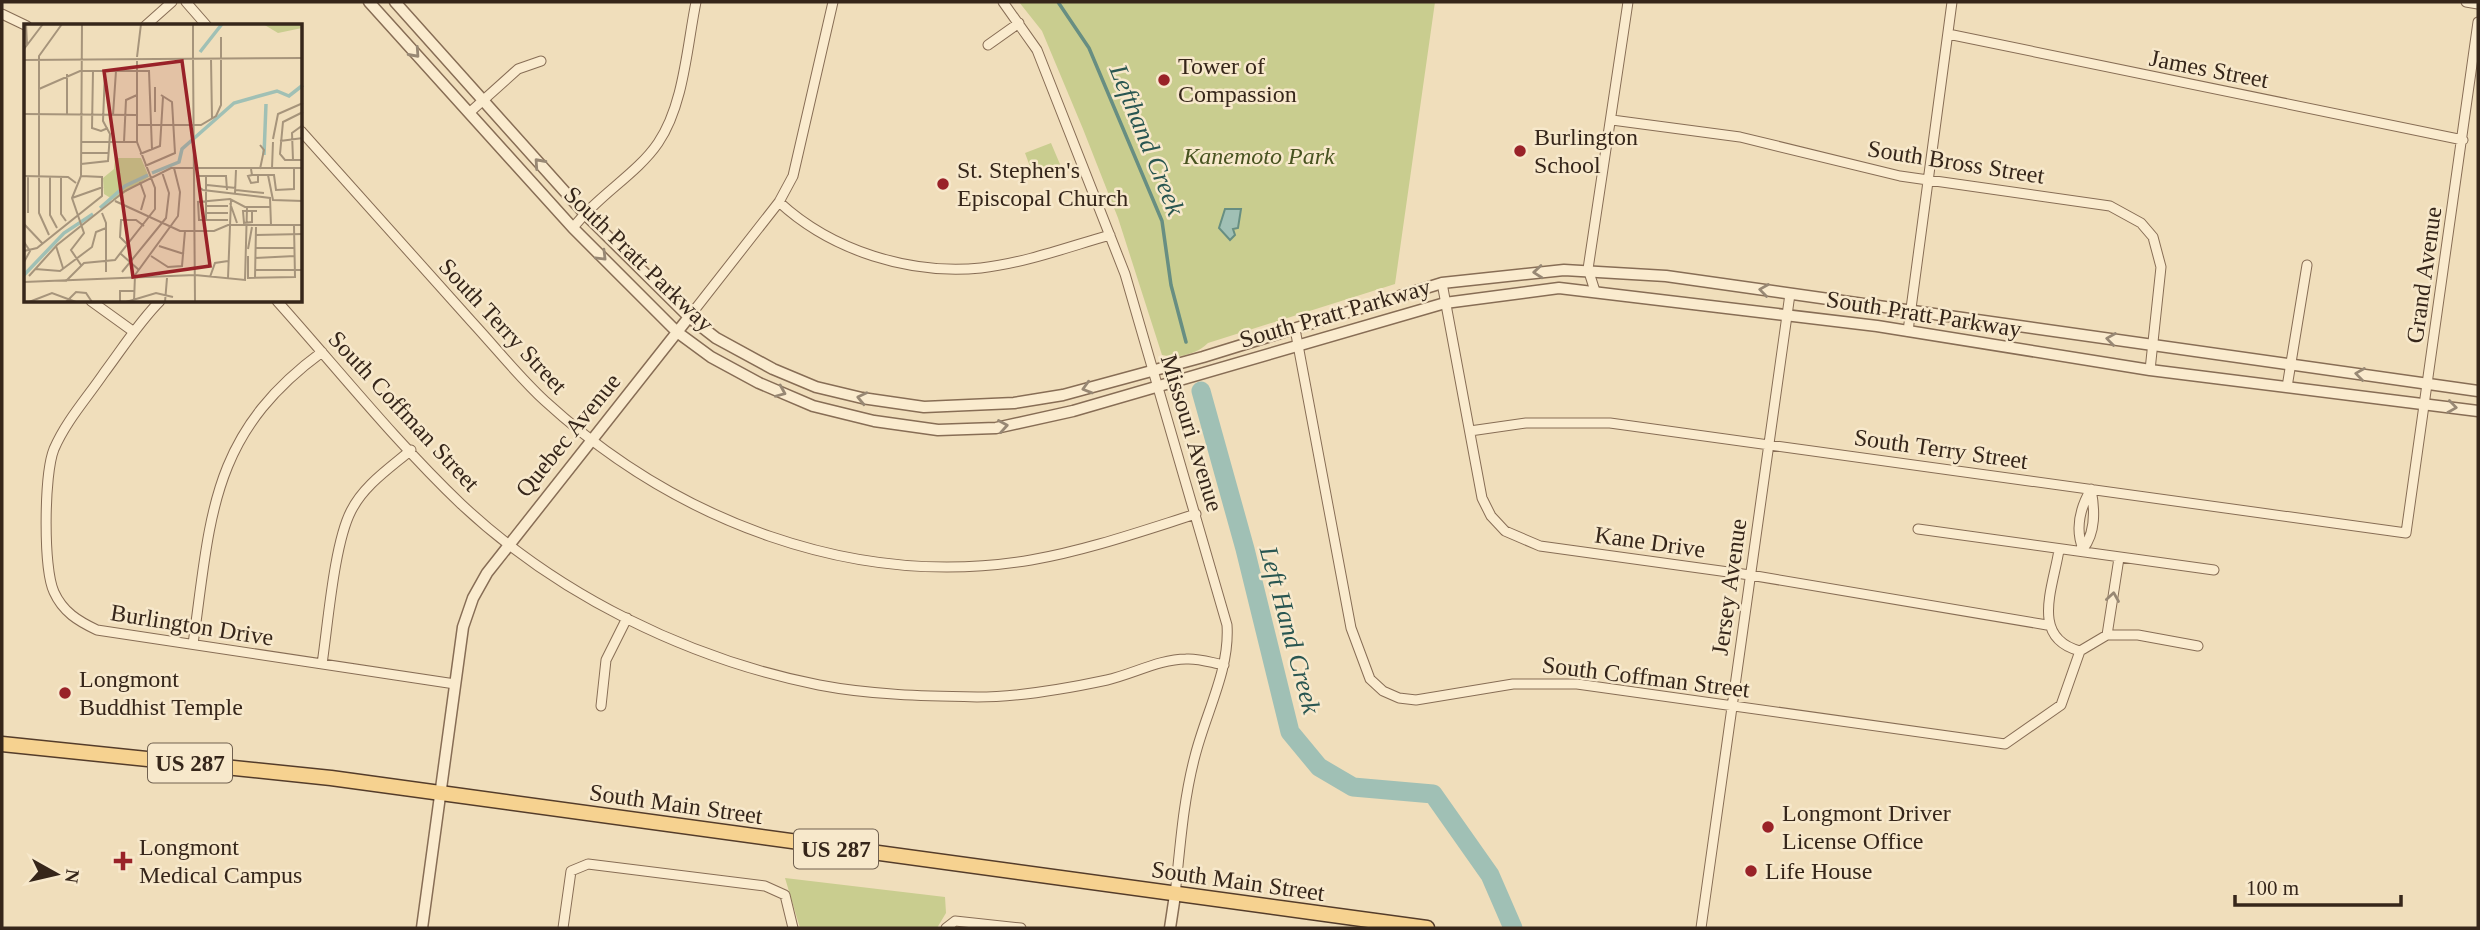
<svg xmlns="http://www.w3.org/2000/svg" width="2480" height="930" font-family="Georgia,serif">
	<rect width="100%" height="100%" fill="#f0debb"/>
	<!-- green -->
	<path fill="#c9cd8f" d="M1019,2H1435L1395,284L1208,343C1197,354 1178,359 1162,355L1118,218L1083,129L1042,31Z
		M1051,143L1062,169L1035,180L1025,153Z
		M785,878L945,897L946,913L937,928H800Z"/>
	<!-- water -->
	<path fill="#a0c0b5" stroke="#678e82" stroke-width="2" d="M1225,209H1241L1238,228L1233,229L1235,235L1230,240L1219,228Z"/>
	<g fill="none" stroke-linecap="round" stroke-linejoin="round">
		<!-- stream -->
		<path stroke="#678e82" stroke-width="3.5" d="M1058,2L1089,48L1162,221L1171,285L1186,342"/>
		<!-- river -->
		<path stroke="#a0c0b5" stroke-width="19" d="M1201,391L1245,549L1290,732L1319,767L1353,787L1433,794L1490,875L1513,928"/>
		<!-- minor casing -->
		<g stroke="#876d55" stroke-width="11">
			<path id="minor" d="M186,2L207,26
				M1003,2L1037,50L1125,274L1227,625C1230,670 1206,712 1195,756C1183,801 1180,849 1175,895
				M2466,2L2478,4
				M2,14L27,26
				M145,26L172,2
				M1948,34L2463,140
				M988,45L1019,23
				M469,113L518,69L541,61
				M1612,120L1740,137L1900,176L2110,206L2141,223L2153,237L2161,267L2150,370
				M301,131C358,195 415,259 472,322C496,348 519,377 545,401C675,520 853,590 1031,560C1088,550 1142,531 1196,514
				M779,202C832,251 910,275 981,268C1025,263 1068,247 1110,235
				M573,228C597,196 637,174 658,143C684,105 687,46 696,2
				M1442,283L1482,498L1491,516L1505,531L1540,546L1750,575L2047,625
				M1595,291L1588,269L1628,2
				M91,301L134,332
				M160,301C139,322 122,349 104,373C87,398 66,421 54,449C44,474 43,568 54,592C63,612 78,621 97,630L455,684
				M277,301C337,368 395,441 461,504C558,595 688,659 819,685C871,695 924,696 977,697C1020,697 1065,689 1107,680C1133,674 1160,659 1186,659C1199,658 1212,663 1224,665
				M689,317L779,202L793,176L833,2
				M1295,329L1351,628L1370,679L1383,691L1399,698L1416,700L1513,684H1577L2005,744L2061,705L2080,651L2107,635L2119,558
				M1908,331L1952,2
				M2287,387L2307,265
				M1470,431L1526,423H1610L2406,533L2478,22
				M2091,489C2095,510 2096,532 2083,549C2075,529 2080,508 2091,489Z
				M1918,529L2214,570
				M2059,550C2053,588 2030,638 2080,651
				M2107,635H2138L2198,646
				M193,644C211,518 209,435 322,352
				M322,664C328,624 334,544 351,511C364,485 390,468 411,450
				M601,706L606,660L627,618
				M563,928L571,871L588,864L765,886L785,895L793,928
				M946,928L955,921L1021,928
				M1701,928L1790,294"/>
		</g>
		<!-- tertiary casing -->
		<g stroke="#876d55" stroke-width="13">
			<path id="tertiary" d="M369,2L573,228L677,332L711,357L759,383L813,406L874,421L938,430L996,428L1073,411L1445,303L1559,288L1877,326L2150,370L2478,411
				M395,2L584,213L689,317L716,338L773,369L816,387L862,398L924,407L1014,403L1063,395L1203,357L1442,283L1564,270L1666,276L2478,391
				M422,928L463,627L473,598L487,573L689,317
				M1170,928L1175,895"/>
		</g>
		<!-- primary casing -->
		<g stroke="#543c2a" stroke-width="17">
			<path id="primary" d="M2,744L331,778L1427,928"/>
		</g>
		<!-- minor -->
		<use href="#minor" stroke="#faebce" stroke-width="9"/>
		<!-- tertiary -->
		<use href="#tertiary" stroke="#faebce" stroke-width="10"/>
		<!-- primary -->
		<use href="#primary" stroke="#f6d290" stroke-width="14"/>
	</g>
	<!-- one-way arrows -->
	<defs><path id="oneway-chevron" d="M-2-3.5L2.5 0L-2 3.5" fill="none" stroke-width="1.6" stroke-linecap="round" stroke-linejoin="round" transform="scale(1.75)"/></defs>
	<g stroke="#988874">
		<use href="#oneway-chevron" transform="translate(415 53) rotate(48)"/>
		<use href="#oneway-chevron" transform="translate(539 163) rotate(-132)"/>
		<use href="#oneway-chevron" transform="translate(602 256) rotate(45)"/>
		<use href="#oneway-chevron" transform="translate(1538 272) rotate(175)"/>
		<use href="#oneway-chevron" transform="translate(1764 290) rotate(-172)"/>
		<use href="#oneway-chevron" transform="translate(2111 339) rotate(-172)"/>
		<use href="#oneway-chevron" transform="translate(2360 374) rotate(-172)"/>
		<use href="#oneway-chevron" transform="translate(1087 388) rotate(164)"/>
		<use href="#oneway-chevron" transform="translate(781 392) rotate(23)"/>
		<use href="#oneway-chevron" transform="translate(862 398) rotate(-167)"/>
		<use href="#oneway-chevron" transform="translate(2452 407) rotate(8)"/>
		<use href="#oneway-chevron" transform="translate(1003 426) rotate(-10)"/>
		<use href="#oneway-chevron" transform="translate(2113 597) rotate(-81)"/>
	</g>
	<!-- markers -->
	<g fill="#992228" stroke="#f7e8cb" stroke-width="2.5">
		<circle cx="1164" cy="80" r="7"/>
		<circle cx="1520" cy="151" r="7"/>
		<circle cx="943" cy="184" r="7"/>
		<circle cx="65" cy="693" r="7"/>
		<circle cx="1768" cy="827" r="7"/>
		<path d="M119.5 850.5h7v7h7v7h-7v7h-7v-7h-7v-7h7z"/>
		<circle cx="1751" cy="871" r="7"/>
	</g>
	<g text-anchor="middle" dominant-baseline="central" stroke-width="5" stroke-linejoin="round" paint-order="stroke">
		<!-- shield labels -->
		<g fill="#f7e8cb" stroke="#70604f" stroke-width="2">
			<rect x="148" y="743.5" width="84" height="39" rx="5"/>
			<rect x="794" y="829.5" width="84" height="39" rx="5"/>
		</g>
		<g font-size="23" font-weight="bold" fill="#36261a">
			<text x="190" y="763">US 287</text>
			<text x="836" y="849">US 287</text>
		</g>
		<!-- poi labels -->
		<g font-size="24" fill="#36261a" stroke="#f7e8cb" text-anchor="start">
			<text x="1178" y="66">Tower of<tspan x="1178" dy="28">Compassion</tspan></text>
			<text x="1534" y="137">Burlington<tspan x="1534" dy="28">School</tspan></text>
			<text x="957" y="170">St. Stephen's<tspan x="957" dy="28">Episcopal Church</tspan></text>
			<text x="79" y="679">Longmont<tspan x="79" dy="28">Buddhist Temple</tspan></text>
			<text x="1782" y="813">Longmont Driver<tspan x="1782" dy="28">License Office</tspan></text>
			<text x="139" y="847">Longmont<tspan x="139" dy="28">Medical Campus</tspan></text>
			<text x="1765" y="871">Life House</text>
		</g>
		<!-- street labels -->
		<g font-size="24" fill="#36261a" stroke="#f7e8cb">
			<text transform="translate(2209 69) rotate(11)">James Street</text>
			<text transform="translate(1956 162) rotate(9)">South Bross Street</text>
			<text transform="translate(639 259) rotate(44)">South Pratt Parkway</text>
			<text transform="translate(2424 275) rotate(-82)">Grand Avenue</text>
			<text transform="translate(1335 313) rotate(-16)">South Pratt Parkway</text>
			<text transform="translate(1924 314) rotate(9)">South Pratt Parkway</text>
			<text transform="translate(503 326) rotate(47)">South Terry Street</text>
			<text transform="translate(404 411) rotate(47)">South Coffman Street</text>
			<text transform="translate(1192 433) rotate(73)">Missouri Avenue</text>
			<text transform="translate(568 435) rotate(-51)">Quebec Avenue</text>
			<text transform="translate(1941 449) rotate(8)">South Terry Street</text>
			<text transform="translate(1650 542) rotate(8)">Kane Drive</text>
			<text transform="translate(1729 587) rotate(-82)">Jersey Avenue</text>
			<text transform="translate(192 625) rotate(9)">Burlington Drive</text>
			<text transform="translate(1646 677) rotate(7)">South Coffman Street</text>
			<text transform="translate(676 804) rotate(8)">South Main Street</text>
			<text transform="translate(1238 881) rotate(8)">South Main Street</text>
		</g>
		<!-- park labels -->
		<g font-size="24" font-style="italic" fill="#485320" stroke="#f7e8cb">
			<text x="1259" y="156">Kanemoto Park</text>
		</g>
		<!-- water labels -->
		<g font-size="26" font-style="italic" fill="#295651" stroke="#f7e8cb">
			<text transform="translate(1147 140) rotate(68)">Lefthand Creek</text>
			<text transform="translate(1290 630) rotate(75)">Left Hand Creek</text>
		</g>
	</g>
	<!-- overview -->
	<g transform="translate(24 24)">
		<rect width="278" height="278" fill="#f0debb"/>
		<path d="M239,0H278V4L254,9ZM91,134H117L125,153L90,176L80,170L79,154L90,145Z" fill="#c9cd8f"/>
		<path fill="none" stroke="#a0c0b5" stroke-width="3.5" d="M176,28L198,0M240,131L242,80M128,149L155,138L158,125L210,79L253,67L265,72L279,61M76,184L101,162L124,151M0,251L40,209L69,190"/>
		<path fill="none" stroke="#a6947b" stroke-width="2" d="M2,0L3,21M169,0V33M0,25L19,0M113,33L117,0M169,33L171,278M187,35L188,95M0,36L279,34M69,47L68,104L77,107L84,104M131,63V88M15,65L56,47H125L128,126M279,88L259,98L256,130L261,136H279M0,90L112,91M43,90V50M89,91L92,47M113,101H177L192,92L197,81V13M249,115L254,90L279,79M256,117L279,114M57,118H114M100,118L102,76L113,71M57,129H85M116,130L136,122L139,73M269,136L268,109L279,101M57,140L84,137L86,110L79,97L81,47M121,142L151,129L148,78L137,71M248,144L249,118M227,145L228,151H250L252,166L270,165V145M236,145L240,126L236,121M228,151L224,152L227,159L234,158V151M244,151L249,176L279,177M0,152L44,153L52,159M4,153V189M26,153V191L33,204M37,153V190L42,197M116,158L121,172L117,186M183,161L212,164M203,166L202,152H174L175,163L179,166L246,174L247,201M212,166L240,169M211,169L212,146M48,174L79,163M91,177L156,207H190L204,201H279M206,179L213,199M182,182H204M228,187V198L220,199L219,187H233M78,189L82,199V248M182,189H204M182,195V152M204,196H175L174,178L206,175L221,183H247M0,200L18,219M25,211L15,189V32L38,0M232,211L279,210M0,218L6,227L0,238M32,222L39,244M105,222L96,213L97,196H112L120,202M135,222L160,230M231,224H271M224,225L228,203M0,227L13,224L78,172V153L57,152M97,230L115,246M127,232L144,243L158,242L161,207M224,232V254L271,253L270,202M231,234L271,232M57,241L47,226L60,209L48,174L57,152L58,0M11,245L36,247L68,223L72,208L82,204M231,246H279M98,248L142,194L145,169L138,148M171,251L221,256L223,183M5,252L33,221L101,167L147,144H279M186,253L191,239L204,237M204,254L207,176M231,254L232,203M42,257L60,239L91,236L131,185V164L113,118V35M0,258L171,251M5,278L28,269L52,278M42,278L52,268L62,269L68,278M96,278V267H110M102,278L132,269L149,273M110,278L111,251L154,192L156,168L150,144M141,278L143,254"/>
		<path fill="#992228" fill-opacity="0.15" stroke="#992228" stroke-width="3.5" d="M158,37L186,242L109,253L80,47Z"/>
		<rect width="278" height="278" fill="none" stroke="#36261a" stroke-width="3.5"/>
	</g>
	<!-- border -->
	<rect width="2480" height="930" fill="none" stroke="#36261a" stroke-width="7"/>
	<!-- north arrow -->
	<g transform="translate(56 874) rotate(98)" stroke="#f7e8cb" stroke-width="5" paint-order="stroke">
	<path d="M0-5L12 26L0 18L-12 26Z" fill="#36261a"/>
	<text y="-10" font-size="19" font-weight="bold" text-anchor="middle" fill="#36261a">N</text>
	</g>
	<!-- scale -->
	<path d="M2235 895v10h166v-10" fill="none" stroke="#36261a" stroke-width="3.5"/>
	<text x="2246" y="895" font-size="21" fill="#36261a" stroke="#f7e8cb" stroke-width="5" paint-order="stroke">100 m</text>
</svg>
